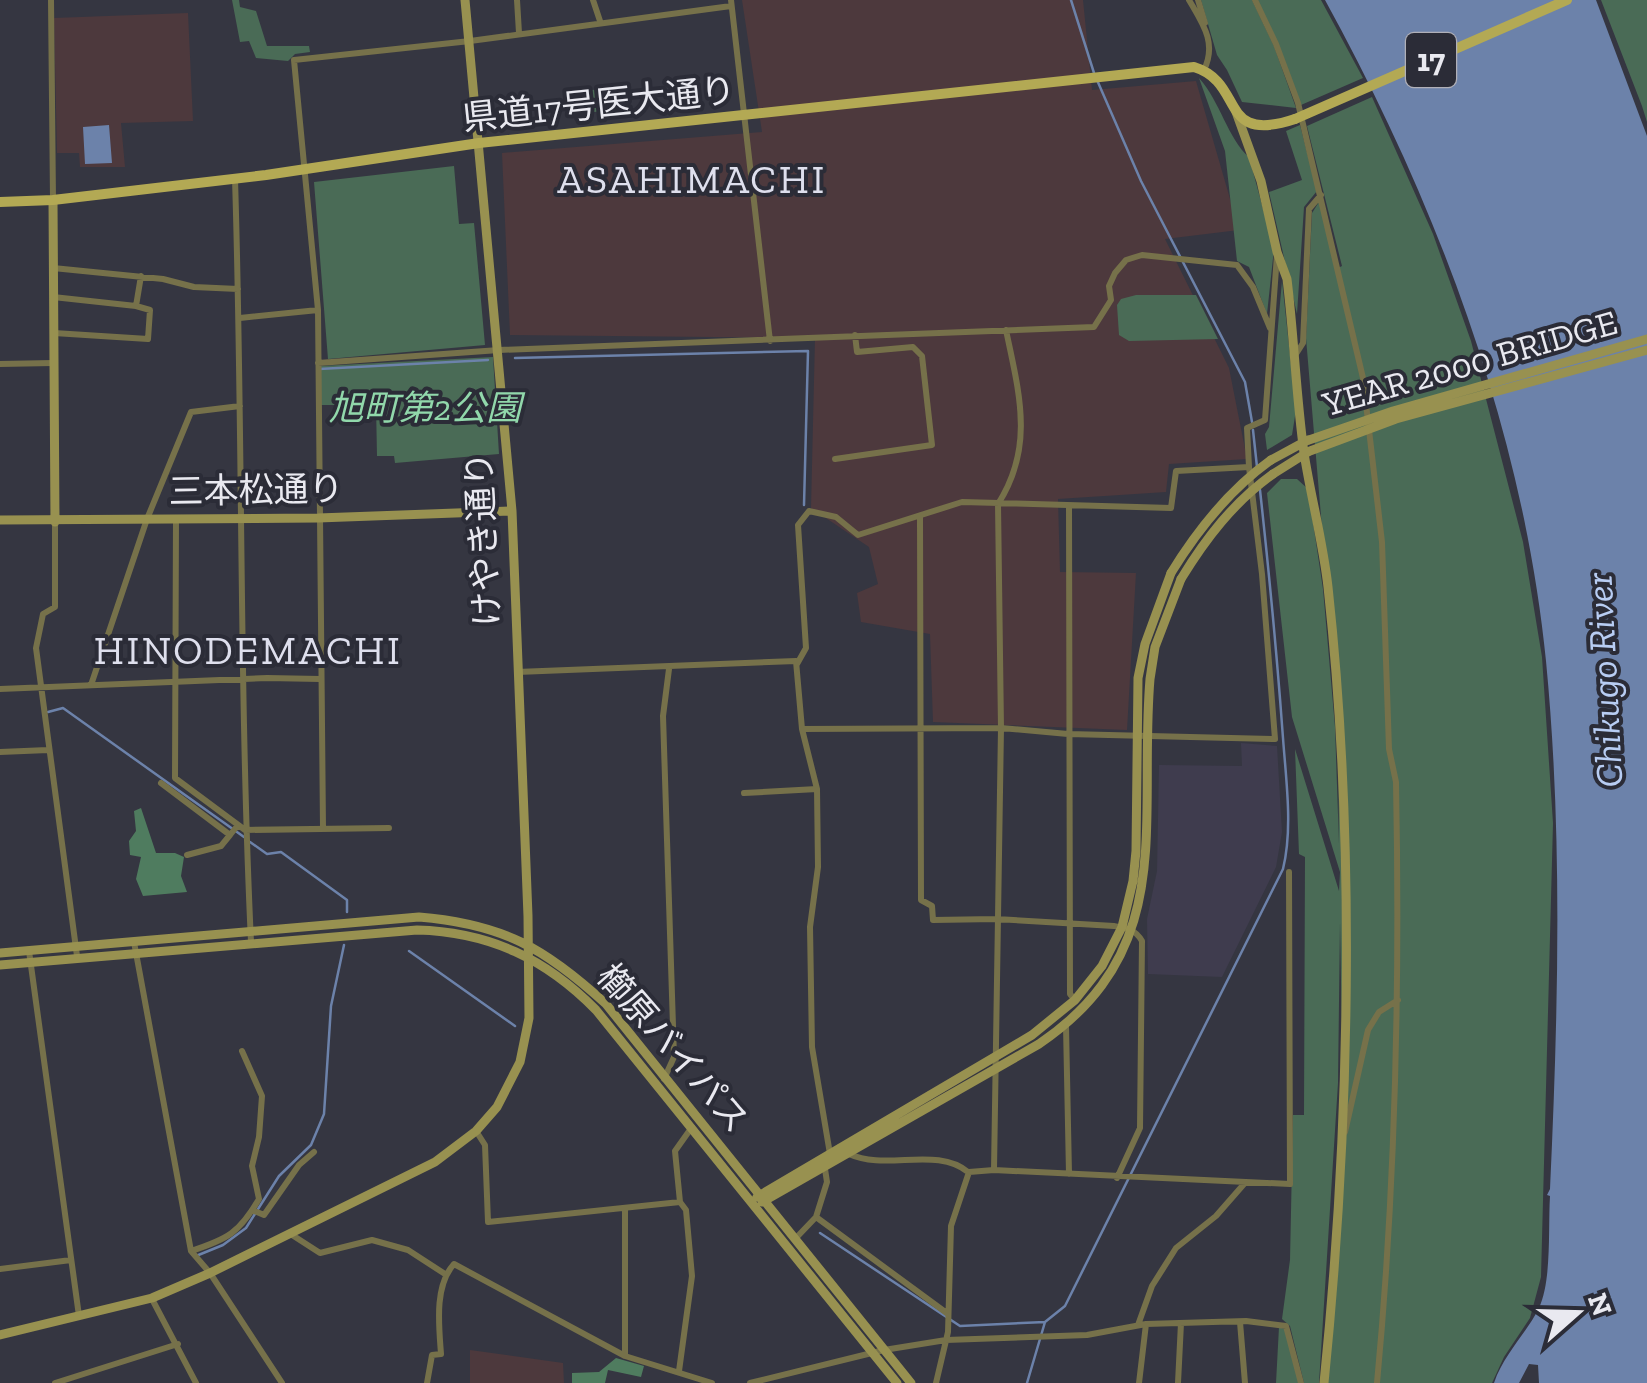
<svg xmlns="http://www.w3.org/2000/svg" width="1647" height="1383" font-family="'Zilla Slab','Noto Sans JP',serif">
	<rect width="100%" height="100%" fill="#353641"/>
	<!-- commercial -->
	<path fill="#3f3c4e" d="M1241,743L1277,746L1282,832L1276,867L1222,977L1148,974L1147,919L1157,871L1159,765L1242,766Z"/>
	<!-- education -->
	<path fill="#4d393d" d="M742,0H1083L1092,90L1196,81L1239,230L1165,239L1229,368L1247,459L1169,464L1166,492L1058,499L1060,572L1136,573L1127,730L933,722L930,634L861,622L857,593L878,584L869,547L811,508L815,338L510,335L502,153L762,132Z
		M188,13L193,121L121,123L125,167H80L79,153H57L54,18Z
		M470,1350L563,1363L564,1383H470Z"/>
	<!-- green -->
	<path fill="#4a6b56" d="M232,0H239L240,7L256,11L267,46H309L310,52L295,54L288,61L256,58L249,41L240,42Z
		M1201,0H1252L1274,46L1296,108L1242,102L1227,70L1217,55Z
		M1257,0H1321L1363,78L1301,105Z
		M1601,0H1647V122L1642,106Z
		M1199,78C1220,101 1228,139 1249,157L1274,249L1267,314L1249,267L1237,261L1225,151Z
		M610,88L612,110L594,112L592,90Z
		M1372,97L1433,234L1471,341L1523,542L1542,657L1553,823L1541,1277L1530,1318L1504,1357L1492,1383H1324L1344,1158L1340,922L1338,1083L1319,1383H1304L1290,1326L1282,1319L1290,1260L1293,1115H1304L1305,857L1299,854L1295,749L1339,891L1340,872L1292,717L1267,493L1281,479H1297L1308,489L1323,589L1335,727L1339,844L1338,718L1306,338L1312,213L1319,202L1338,268L1342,266L1307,126Z
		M1300,125L1317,191L1304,207L1297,314L1269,192L1302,180L1286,131Z
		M454,166L459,224L474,223L485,345L328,359L314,182Z
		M1282,281L1296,410L1292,435L1267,450L1265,434L1269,427Z
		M1136,295H1196L1218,339L1129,341L1119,335L1117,305L1121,299Z
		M493,357L499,454L395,463L394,456H377L376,405H321V366Z
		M1279,1327L1287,1330L1299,1383H1276Z"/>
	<!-- forest -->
	<path fill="#4f7c5f" d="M141,808L156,853H175L184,857L181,876L187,892L143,896L136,879L141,857L130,855L129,841L136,831L134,811Z
		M616,1358L644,1366L641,1377L608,1370L605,1383H572V1373L599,1372Z"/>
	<!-- water -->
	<path fill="#6c82aa" d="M1325,0H1596L1647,136V1383H1539L1538,1365L1529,1364L1519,1383H1494C1504,1354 1526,1334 1539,1308C1552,1280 1548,1227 1550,1196L1547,1195L1550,1189C1558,1015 1563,836 1546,661C1523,430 1436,202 1325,0Z
		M109,125L112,163L85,164L83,127Z"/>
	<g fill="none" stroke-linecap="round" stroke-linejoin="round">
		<!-- stream -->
		<path stroke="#6c82aa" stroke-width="2.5" d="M1071,0L1094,73
			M1097,80L1141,181L1245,382L1252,422
			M515,358L808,351L804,505
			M319,369L488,360
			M1253,430L1257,467
			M48,712L63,708L244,837
			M250,842L267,854L281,852L347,900V912
			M409,951L515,1026
			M820,1233L960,1326L1045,1322
			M196,1256L223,1245L246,1228L279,1176L311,1145L324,1114L331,1006L344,945
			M1027,1383L1045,1322L1065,1306L1283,869C1293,828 1286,780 1283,738C1277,655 1269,572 1260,490"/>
		<!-- street -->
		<path stroke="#76714a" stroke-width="6" d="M51,0L53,200
			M517,0L519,33
			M593,0L600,21
			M731,0L770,341
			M1189,0C1203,24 1217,43 1204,70
			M1198,0L1205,23
			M1255,0L1276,44L1298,103L1363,378L1382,542L1389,749L1396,782C1400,983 1396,1182 1377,1383
			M235,179C243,433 239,688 251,942
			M53,268L163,279L194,287L238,289
			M53,297L136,306L141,276
			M240,318L318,310
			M54,333L148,339L150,310L136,306
			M1296,354L1303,343L1309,209L1321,195
			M318,363L499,350L1094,327L1111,300L1109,286L1115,273L1126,260L1142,255L1237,265L1253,287L1270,328
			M0,364L53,363
			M835,459L932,445L922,356L913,347L857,352L855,335
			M1249,467L1247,428L1265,420L1277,255
			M1069,506L1070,994L1075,1000
			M920,517L921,900L932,906L933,920L996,919L1114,926C1127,928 1135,929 1142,941L1140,1128L1117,1178
			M176,519L175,778L245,830L389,828
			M55,522V607L43,614L36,648L77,956
			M797,664L806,648L798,525L809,511L836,517L858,535L962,502L1171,508L1176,471L1249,467L1262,574L1275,739L1068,734L1001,728L802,729
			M517,672L796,661L802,729L817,789L818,867L810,927L812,1047L830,1154
			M91,685L147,519L191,412L240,406
			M0,689L267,678L320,679
			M0,752L48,750
			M161,783L230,835L238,825
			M744,793L817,789
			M323,828L318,310L294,60L470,41L731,6
			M187,855L221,846L230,835
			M134,942L191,1251L210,1273L282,1383
			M29,951L79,1316
			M1066,1026L1069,1174
			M664,1079L674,1057L663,716L669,669
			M476,1131L485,1145L488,1222L680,1202
			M1345,1132L1368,1030L1379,1012L1398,1000
			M849,1154C886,1171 937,1146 968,1172
			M994,1170L1001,728L998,504C1035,446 1019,393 1006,330
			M252,1210L264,1215L299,1165L314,1152
			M816,1217L827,1182L825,1169
			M289,1233L320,1253L372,1240L408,1250L445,1274
			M795,1239L816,1217L948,1314
			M191,1251C228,1239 239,1233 259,1199L252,1166L259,1137L262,1096L242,1051
			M0,1269L71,1260
			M152,1299L196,1383
			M1240,1322L1245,1383
			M1138,1325L1152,1286L1176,1248L1216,1216L1244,1184
			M625,1356V1208
			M679,1371L692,1276L686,1210L680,1202L675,1151L692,1127
			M55,1383L178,1344
			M427,1383L432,1355L441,1354C439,1326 434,1286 454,1264L625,1356L712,1383
			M750,1383L884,1350L946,1340L1087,1335L1146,1324L1246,1321L1286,1326L1301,1383
			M936,1383L948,1332L951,1226L969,1172L994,1170L1290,1184L1289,872
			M1139,1383L1146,1324
			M1178,1383L1181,1323"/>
		<!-- secondary -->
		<path stroke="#989150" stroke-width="9" d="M1236,112L1261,181L1277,252L1287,279C1294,336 1296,395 1304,453C1311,498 1323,542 1328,587C1356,844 1350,1126 1324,1383
			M53,200L55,522
			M1271,460L1308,440
			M1273,474L1308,452
			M0,520L318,518L512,511
			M0,953L419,917C503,924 545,948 606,1004L911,1383
			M0,965L417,930C490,932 546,959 596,1010L897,1383
			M757,1197L1032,1035L1075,1000L1102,966L1122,927L1133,881L1136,851L1138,678L1145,644L1171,573
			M762,1202L1039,1044C1179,949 1138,823 1150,679L1155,647L1181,579
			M0,1335L152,1298L210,1273L435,1162L476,1131L497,1107L520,1062L529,1018L528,916L512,511L465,0"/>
		<!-- primary -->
		<path stroke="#b3a954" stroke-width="10" d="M0,202L53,200L266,175L479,143L1194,67C1246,83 1217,145 1295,119"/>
		<!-- secondary-bridge -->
		<path stroke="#989150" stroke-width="9" d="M1309,440L1393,411L1647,339
			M1310,451L1396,419L1647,350
			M1171,573C1198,529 1229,490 1271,460
			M1181,579C1206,538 1233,503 1273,474"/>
		<!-- primary-bridge -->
		<path stroke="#b3a954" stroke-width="10" d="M1295,119L1567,0"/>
	</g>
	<g text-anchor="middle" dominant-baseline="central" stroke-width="8" stroke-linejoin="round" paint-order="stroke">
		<!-- shield labels -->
		<rect fill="#2b2c37" stroke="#b0b0b8" stroke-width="2.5" x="1406" y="33" width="50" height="54" rx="8"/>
		<g font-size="32" font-weight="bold" fill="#e9e9f0">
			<text x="1431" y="60">17</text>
		</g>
		<!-- street labels -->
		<g font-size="35" fill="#e9e9f0" stroke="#2b2c37">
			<text transform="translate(599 104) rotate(-6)">県道17号医大通り</text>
			<text transform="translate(1470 363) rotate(-16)">YEAR 2000 BRIDGE</text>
			<text transform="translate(256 490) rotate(-1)">三本松通り</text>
			<text transform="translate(483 539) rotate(-93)">けやき通り</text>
			<text transform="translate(673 1048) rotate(49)">櫛原バイパス</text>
		</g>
		<!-- park labels -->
		<g font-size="35" font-style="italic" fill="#91d8ab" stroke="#2b2c37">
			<text x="425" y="408">旭町第2公園</text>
		</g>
		<!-- water labels -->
		<g font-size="38" font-style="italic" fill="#b8cdf3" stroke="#2b2c37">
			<text transform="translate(1604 680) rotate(-93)">Chikugo River</text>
		</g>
		<!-- quarter labels -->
		<g font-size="40" letter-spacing="2.5" fill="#dedfed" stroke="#2b2c37">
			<text x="692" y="179">ASAHIMACHI</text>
			<text x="248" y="650">HINODEMACHI</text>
		</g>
	</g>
	<!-- north arrow -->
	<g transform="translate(1577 1313) rotate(70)" stroke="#2b2c37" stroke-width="8" paint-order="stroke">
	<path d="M0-8L18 38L0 25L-18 38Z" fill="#e9e9f0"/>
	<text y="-15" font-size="28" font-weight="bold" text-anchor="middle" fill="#e9e9f0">N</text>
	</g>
</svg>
